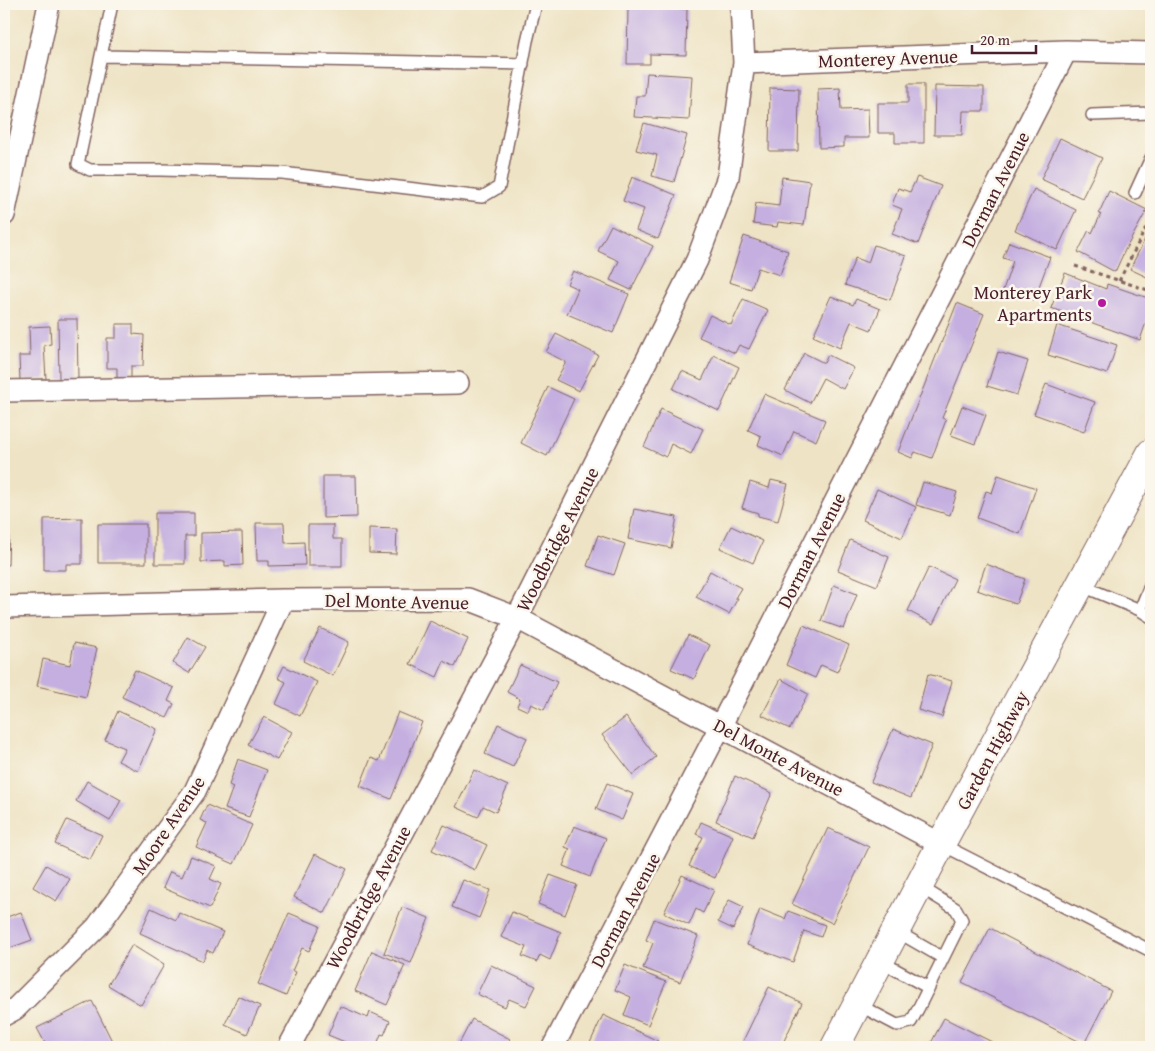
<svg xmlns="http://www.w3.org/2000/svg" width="1155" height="1051" font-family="'Gentium Book Plus',serif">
	<rect width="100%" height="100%" fill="#fbf7ec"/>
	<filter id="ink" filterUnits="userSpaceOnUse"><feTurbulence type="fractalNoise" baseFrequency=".02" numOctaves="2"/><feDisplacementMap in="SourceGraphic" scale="10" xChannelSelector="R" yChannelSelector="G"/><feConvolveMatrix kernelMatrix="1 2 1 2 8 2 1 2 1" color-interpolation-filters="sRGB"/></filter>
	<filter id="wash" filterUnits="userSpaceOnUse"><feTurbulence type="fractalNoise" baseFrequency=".0096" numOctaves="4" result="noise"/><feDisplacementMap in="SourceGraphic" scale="20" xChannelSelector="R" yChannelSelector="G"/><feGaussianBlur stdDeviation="1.12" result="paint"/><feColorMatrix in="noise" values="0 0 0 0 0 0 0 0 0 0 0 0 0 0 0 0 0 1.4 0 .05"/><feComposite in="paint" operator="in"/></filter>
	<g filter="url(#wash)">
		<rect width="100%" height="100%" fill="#eee3c4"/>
		<g id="blocks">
			<!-- building -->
			<path fill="#c4afe0" d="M628,8L687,9L686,55L650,54V64H627Z
				M647,73L692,76L689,120L634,117L636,96H645Z
				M908,84H924V143H895V133H878V103H908Z
				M935,86L984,87V111H963L962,135H934Z
				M770,88L799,89L798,151H769Z
				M840,88L841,110L868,109L869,138H844V147L819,148L818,89Z
				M644,123L687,135L674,182L652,176L657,155L636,150Z
				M1060,138L1102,158L1082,198L1041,179Z
				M632,177L676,195L658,239L636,230L644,209L623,201Z
				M782,177L810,181L804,225L778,222L777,227L753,224L756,203L779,206Z
				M917,177L941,186L918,244L892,234L902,209L892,205L898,188L910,192Z
				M1034,189L1076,210L1057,250L1015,230Z
				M1109,191L1147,210L1125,250L1115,272L1078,252L1089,230L1092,233L1101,214L1099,213Z
				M1151,222V279L1130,269L1150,229L1148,228Z
				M611,225L653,246L631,290L610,280L619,261L598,251Z
				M744,236L788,251L780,275L758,268L751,289L729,282Z
				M1009,242L1050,257L1034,300L1003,290L1013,261L1003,258Z
				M874,245L906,256L890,300L845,285L855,258L868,263Z
				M573,271L629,294L613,333L567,314L578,289L567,284Z
				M1065,273L1106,289L1107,284L1151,299V308L1140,340L1051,308Z
				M831,296L853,305L856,299L880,309L871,330L851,322L840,348L813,336Z
				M743,299L768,310L749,349L739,345L735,353L699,337L710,315L731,325Z
				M957,303L984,314L942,418L946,420L932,458L915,452L912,458L898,452Z
				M58,319H77L78,379H59Z
				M116,324H133V334L144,335L143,366H131V381L117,380V368H107V338H116Z
				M1057,325L1117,345L1107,374L1048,355Z
				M50,326L51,344L44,345L46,379L20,380L19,356H30L29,327Z
				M556,334L598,355L579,391L556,380L566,362L546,352Z
				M998,352L1028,361L1017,395L987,386Z
				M804,353L824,363L828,355L854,368L843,389L823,378L810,403L785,390Z
				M714,355L739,367L719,411L673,389L682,371L702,380Z
				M1046,384L1095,402L1084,432L1034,414Z
				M548,387L574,399L547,456L521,443Z
				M764,394L825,420L816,441L794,431L783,456L758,445L761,436L748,430Z
				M962,406L986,415L975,444L951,435Z
				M661,409L703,429L691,454L671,444L666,457L644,447Z
				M998,475L1036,488L1020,534L977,518L986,491L992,493Z
				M323,476H356L357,517L323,518Z
				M771,480L788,484L778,521L758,516V513L742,508L750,482L769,488Z
				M923,482L957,492L950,515L916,505Z
				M877,489L916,507L902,538L863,520Z
				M634,509L677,517L671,548L628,539Z
				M155,513H194V536H185V564H155Z
				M82,518V564H66V570H44V519Z
				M256,523H284L285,543L304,542L305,565L269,566V561H257Z
				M98,524H146V563H98Z
				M308,525H333V539H342V566H308Z
				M731,526L763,541L753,563L720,548Z
				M369,528L397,529L396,554L369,553Z
				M4,532H9L8,565H4Z
				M242,532L243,565L225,566V561L201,562V533Z
				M598,535L625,544L614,575L587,566Z
				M850,540L889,557L877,586L838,570Z
				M986,564L1025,579L1016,604L977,590Z
				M929,567L955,579L933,624L908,611Z
				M710,571L741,588L735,598H738L729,614L696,597Z
				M834,585L857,594L844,629L821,621Z
				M430,621L468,639L455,667L444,661L437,677L410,664Z
				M803,625L849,645L837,672L821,665L815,678L786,665Z
				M320,628L349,642L333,676L303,661Z
				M688,635L710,645L694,679L671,669Z
				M188,637L205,647L189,673L173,663Z
				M74,643L97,648L86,697L37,686L43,659L70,665Z
				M520,665L557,682L544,710L531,704L528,711L517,706L520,699L507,692Z
				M284,666L317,682L300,716L276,704L286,682L278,678Z
				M135,670L174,688L168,701L174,704L167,718L122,697Z
				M928,674L952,681L942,717L918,710Z
				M781,679L808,694L790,729L762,715Z
				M118,711L157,729L138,771L118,761L125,748L105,740Z
				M398,712L422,722L391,799L360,786L371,758L379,761Z
				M264,717L292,732L277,760L248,745Z
				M626,717L656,757L633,775L602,735Z
				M498,724L527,738L513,767L485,754Z
				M893,729L932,745L911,798L871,782Z
				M238,759L267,770L249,817L225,809L233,787L229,785Z
				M474,770L508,786L496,812L483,806L478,817L456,807Z
				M735,776L772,793L753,837L716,821Z
				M87,781L121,800L110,821L76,801Z
				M607,783L633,794L622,820L596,809Z
				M207,805L252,825L234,864L196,847L207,823L200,820Z
				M67,820L102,835L90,860L55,844Z
				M701,822L733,836L715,878L689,866L703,837L696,834Z
				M444,825L487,845L475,870L432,850Z
				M574,826L606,838L590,877L563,866L570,849L565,847Z
				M828,828L869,847L832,923L792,904Z
				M315,854L347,869L325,913L294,897Z
				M191,856L216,866L210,879L221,884L210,908L163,888L170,872L182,877Z
				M46,865L70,879L56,901L33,887Z
				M550,875L577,885L565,915L538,904Z
				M682,875L714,890L703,913L696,909L689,925L664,913Z
				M463,880L490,890L479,918L452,907Z
				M729,900L744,907L733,929L718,922Z
				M402,907L429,918L411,963L384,953Z
				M151,908L176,920L179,913L223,932L213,953L207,950L203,961L140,933Z
				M760,909L785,919L788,911L825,925L821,937L804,931L793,962L747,945Z
				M21,912L32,940L4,950V918Z
				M512,912L561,932L550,960L540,955L537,962L522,956L526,947L501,937Z
				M289,913L320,926L309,951L302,948L292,971L296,972L286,996L258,984Z
				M654,919L698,936L680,982L643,968L653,943L646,940Z
				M990,928L1111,991L1084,1044L962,982Z
				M132,945L164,965L141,1005L108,985Z
				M372,951L405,965L387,1005L355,991Z
				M491,965L536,986L526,1006L509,999L505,1007L477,994Z
				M625,965L666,982L648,1025L624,1015L631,997L615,990Z
				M769,987L802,1003L781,1047H750L742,1043Z
				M238,996L260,1006L247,1034L225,1024Z
				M92,1001L113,1043L104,1047H47L37,1028Z
				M340,1006L368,1018L370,1012L390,1021L384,1035L381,1034L376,1047H357L328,1035Z
				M603,1015L658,1041L655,1047H599L590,1043Z
				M944,1018L1002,1047H929Z
				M472,1019L510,1039L505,1047H465L459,1044Z"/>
		</g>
	</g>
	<g filter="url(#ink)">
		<use href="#blocks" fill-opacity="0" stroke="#836461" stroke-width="1"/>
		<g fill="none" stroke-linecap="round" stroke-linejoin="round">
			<!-- lane casing -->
			<g stroke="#836461" stroke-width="14">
				<path id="lane" d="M112,4L78,164L90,170H160L282,173L482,197L499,187L527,41L536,4
					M101,56L523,64
					M1092,115L1151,113
					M1135,193L1151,158
					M1080,585L1140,610L1151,617
					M1140,610L1151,583
					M941,844L1151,951
					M896,931L943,958
					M880,961L929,988
					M857,1004L897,1025L911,1022L918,1009L962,920L956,909L919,886"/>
			</g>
			<!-- street casing -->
			<g stroke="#836461" stroke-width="24">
				<path id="street" d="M744,63L1066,51L1151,53
					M4,215L49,4
					M4,391L458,383
					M4,607L283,600L468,599L517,618L941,844
					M4,1015L15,1009L97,927L195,791L283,600
					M289,1047L517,618L697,260L728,177L744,63L741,4
					M553,1047L721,725L1066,51"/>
			</g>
			<!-- secondary casing -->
			<g stroke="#836461" stroke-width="30">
				<path id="secondary" d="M835,1047L941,844L1151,453"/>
			</g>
			<!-- path -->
			<path stroke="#836461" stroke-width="3" stroke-dasharray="4 4" stroke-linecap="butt" d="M1075,266L1151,291
				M1119,281L1151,218"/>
			<!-- lane -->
			<use href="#lane" stroke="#fff" stroke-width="11"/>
			<!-- street -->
			<use href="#street" stroke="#fff" stroke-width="21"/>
			<!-- secondary -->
			<use href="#secondary" stroke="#fff" stroke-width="28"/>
		</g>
	</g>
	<!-- markers -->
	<circle fill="#b5179e" stroke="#fbf7ec" stroke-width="2" cx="1102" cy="303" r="5"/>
	<g text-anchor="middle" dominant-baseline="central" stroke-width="5" stroke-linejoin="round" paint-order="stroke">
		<!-- street labels -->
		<g font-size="19" fill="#4a1f2b" stroke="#fbf7ec">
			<text transform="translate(888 58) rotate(-2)">Monterey Avenue</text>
			<text transform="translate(995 189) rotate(-63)">Dorman Avenue</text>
			<text transform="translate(557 539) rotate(-63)">Woodbridge Avenue</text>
			<text transform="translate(811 550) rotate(-63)">Dorman Avenue</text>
			<text transform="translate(397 601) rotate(1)">Del Monte Avenue</text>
			<text transform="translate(992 750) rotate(-62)">Garden Highway</text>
			<text transform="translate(779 757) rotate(28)">Del Monte Avenue</text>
			<text transform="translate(168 825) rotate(-56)">Moore Avenue</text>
			<text transform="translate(368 897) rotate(-62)">Woodbridge Avenue</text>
			<text transform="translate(625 910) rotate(-62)">Dorman Avenue</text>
		</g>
		<!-- poi labels -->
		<g font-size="19" fill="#4a1f2b" stroke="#fbf7ec" text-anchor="end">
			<text x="1092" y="292">Monterey Park<tspan x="1092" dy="22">Apartments</tspan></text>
		</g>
	</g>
	<!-- margin -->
	<rect width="1155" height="1051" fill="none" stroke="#fbf7ec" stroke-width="20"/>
	<!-- scale -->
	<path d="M972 45v8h64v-8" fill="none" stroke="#4a1f2b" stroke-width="2.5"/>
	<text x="980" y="45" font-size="15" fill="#4a1f2b" stroke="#fbf7ec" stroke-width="4" paint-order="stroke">20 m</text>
</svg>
